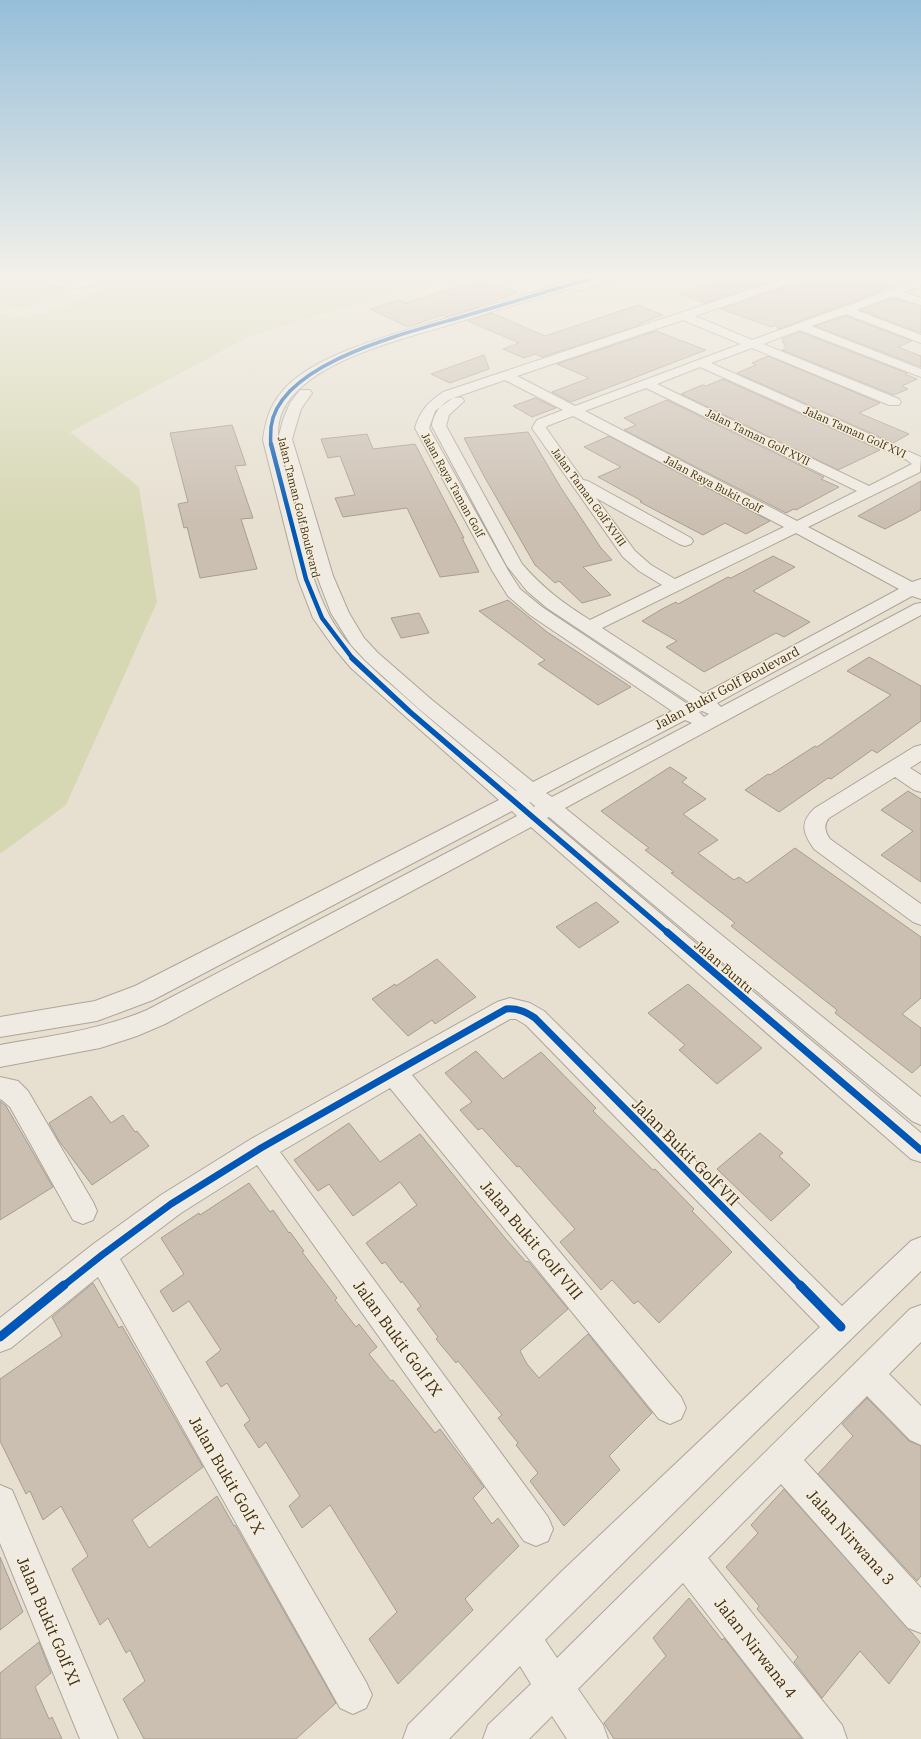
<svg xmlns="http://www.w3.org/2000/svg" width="921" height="1739" font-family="'IBM Plex Serif',serif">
	<rect width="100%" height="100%" fill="#e7e0d1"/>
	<!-- green -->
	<path fill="#d6d7b3" d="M0,278H28L70,290L20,310L0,305Z
		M131,278H443L250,336L70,432L139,487L157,602L66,805L0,854V313L15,317L47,313Z"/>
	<!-- building -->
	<path fill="#cbbfb2" stroke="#a89c90" d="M722,278H780L705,303L680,294Z
		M803,278H911L878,292H879L778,329L776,325L771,327L721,309L801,281Z
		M483,279L518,293L477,307H478L446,317L443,315L408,327L370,309L399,300L406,303Z
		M893,298L921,306V333L860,310Z
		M638,305L663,315L639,324L641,325L542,357L535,354L524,358L503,349L519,343L468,321L492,313L545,336Z
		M846,316L912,341L898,347L921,356V367L815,326Z
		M656,331L706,350L571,402L552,392L589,378L557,364Z
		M800,332L907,373L905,374L917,379L902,386L908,389L894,395L782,350L786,349L782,339Z
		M484,355L489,369L450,383L431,374Z
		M768,356L880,403L859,413L909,434L893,443L737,373L756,365L752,363Z
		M723,379L880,450L838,470L681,394L702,385L706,386Z
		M535,398L556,408L532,417L513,406Z
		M667,400L824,477L821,479L839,487L796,510L794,509L786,513L624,430L636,425L624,418Z
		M232,425L246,465L235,466L253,518L241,519L257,569L200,578L187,527L184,528L178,504L188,502L170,433Z
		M528,432L561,488L601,548L612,560L583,567L611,595L582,603L559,581L555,583L535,565L484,476L464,438Z
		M367,434L373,449L415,444L464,538H462L479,572L440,577L407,508L343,517L335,498L355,495L340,456L328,458L321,439Z
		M609,436L770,521L746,534L725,523L703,535L655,510L640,502L642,501L598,477L621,467L584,447Z
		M921,481V510L901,521H900L885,529L858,516Z
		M773,556L795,567L753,591L810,622L784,637L776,633L704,672L666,647L677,641L642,621L662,609L676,602L678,604L728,577L731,578Z
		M508,600L547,632L631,687L598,705L538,664L545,660L479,611Z
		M419,613L429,633L401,638L391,618Z
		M869,657L921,686V721L877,753L872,750L831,779L828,778L779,812L745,790L768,774L770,775L815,746L817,747L891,695L847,671Z
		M670,767L687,778L682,782L706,799L683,814L718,840L698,853L734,880L739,877L747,883L795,848L921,937V998L902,1014L921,1028V1065L912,1073L835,1013L837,1010L731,926L735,923L671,873L674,872L645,850L649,848L601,811Z
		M908,791L921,799V882L881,855L913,831L881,810Z
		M596,902L619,922L579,948L556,927Z
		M437,959L476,997L435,1024L432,1020L408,1036L372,999L395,984L396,986Z
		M688,984L762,1048L717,1084L679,1050L685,1045L648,1013Z
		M476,1051L503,1079L541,1052L596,1108L593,1111L653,1170L655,1169L694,1209L692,1211L732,1252L659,1323L638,1301L634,1304L612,1280L601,1290L560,1242L575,1229L519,1166L517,1167L482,1128L478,1130L460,1110L472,1102L445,1073Z
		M91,1096L111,1123L123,1115L135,1132L137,1131L149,1146L92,1185L59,1141L49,1123Z
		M0,1101L6,1106L53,1187L0,1220Z
		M349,1123L380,1162L420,1134L505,1238L526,1262L528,1261L568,1309L520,1351L527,1364L539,1378L588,1334L652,1413L609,1456L620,1470L564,1526L530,1481L538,1473L516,1445L518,1443L498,1418L502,1415L458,1361L456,1363L436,1339L438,1337L417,1309L421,1306L402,1281L401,1283L385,1262L382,1264L366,1243L417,1205L400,1182L353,1216L329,1184L318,1191L294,1160Z
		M760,1133L783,1153L779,1156L810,1185L771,1221L717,1169Z
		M249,1183L270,1212L273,1210L289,1233L290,1232L304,1251L302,1252L337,1298L335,1300L356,1327L359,1324L377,1347L369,1354L391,1381L393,1380L435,1433L440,1429L484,1487L473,1498L492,1524L498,1518L519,1546L465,1599L473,1610L398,1684L369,1639L397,1612L330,1505L302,1528L289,1506L300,1496L266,1442L259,1448L244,1425L250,1420L227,1383L221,1387L206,1362L221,1350L189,1301L173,1312L160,1291L184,1274L161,1238L199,1213L200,1215Z
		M93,1283L119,1328L122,1326L203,1467L132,1520L149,1548L217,1496L234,1526L235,1525L336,1703L296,1739H144L123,1699L145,1681L130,1650L126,1653L108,1618L100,1625L72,1569L88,1556L61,1506L43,1520L30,1491L26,1494L0,1441V1379L62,1336L52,1317Z
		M867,1398L909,1441L921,1446V1576L917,1581L818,1474L853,1436L842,1424Z
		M784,1489L920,1642L889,1684L860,1651L822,1698L794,1662L798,1657L757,1609L759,1606L726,1567L758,1533L751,1525Z
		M0,1557L23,1612L0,1630Z
		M689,1598L722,1640L724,1638L802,1739H614L604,1723L666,1656L653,1638Z
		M39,1642L51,1673L35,1687L49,1719L52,1717L62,1739H0V1673Z"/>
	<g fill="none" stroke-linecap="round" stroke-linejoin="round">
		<!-- minor casing -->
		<g stroke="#ada599" stroke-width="2">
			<path id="minor" d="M37,278H53L72,283L91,278H107L106,280C79,291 65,290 38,280Z
				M581,278H618L617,280L580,291L576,290L575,287C533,299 491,312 449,325C402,339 332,356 297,391C266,421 280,452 290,488C301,531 309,577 330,617C346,646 373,669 397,690C436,725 476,758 516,791H517L418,708L366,661L351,645L331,613L317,576L278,439L283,420L290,403L300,390H310L312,393L301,409L292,439L333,576L349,613L364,638L378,653L432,700L533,782L672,711L530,615L508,596L493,572L415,428C420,411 428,402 443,392L785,278H802L801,280L695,316L752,340L921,279V286L904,292L921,298V305L893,296L856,310L921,335V343L846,314L811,326L921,369V377L800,330L763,344L899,399L901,402L899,405H889L752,348L711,363L921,457L920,472L808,527L912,582L921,579V599L912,596L717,703L721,707L915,604L921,603V615L565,808L921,1097V1125L912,1121L549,817L547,818L921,1133V1162L911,1159L531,827L165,1024L137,1036L100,1048L0,1067V1045C50,1036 100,1030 147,1010L517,816L512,811L153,1000L97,1021L0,1037V1017L95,1001L135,986L499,800L351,668L335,649L313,618L298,579L263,440C266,417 271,403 287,386C321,352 398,333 444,319C490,305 535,292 581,278ZM683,320L741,344L575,406L517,376ZM700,367L907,460L912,464L869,486L657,384ZM505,380L563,410L537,420L532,428L623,557L639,571L662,585L590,620C563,603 544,589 522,564L446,426L449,415L464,401L462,398C447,394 433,413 432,426L507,566L527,591L547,608L689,702L686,703L542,607L520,589L509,572L429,428L435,411L453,398ZM646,388L857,491L797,521L585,411ZM573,416L784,527L675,579L651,565L635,551L596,498L679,544L685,546L691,544L693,541L691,538L588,481L583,480L546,428L547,426ZM796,533L899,589L703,694L602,628ZM702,711L709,714L704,717L699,712ZM685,720L692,723L552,797L546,793ZM529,802H530L535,806L534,807Z
				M921,745V761L910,768L921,775V792L914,790L895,777L829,818C823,825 825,832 830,839L921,904V925L913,922L814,849C803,833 799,823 815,808L914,747Z
				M510,998L530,1003L544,1011L842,1306L911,1241L921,1237V1271L732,1455L545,1640L557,1658L910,1309L921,1305V1342L889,1374L921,1406V1445L910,1440L867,1396L804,1460L921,1588V1633L908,1628L781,1484L708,1558L842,1725L847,1739H804L683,1583L578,1689L603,1725L608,1739H567L552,1716L529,1739H483L488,1725L531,1684L520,1666L449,1739H403L408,1725L561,1572L820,1327L526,1025L516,1019H510L412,1075L681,1397L686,1408L681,1419L670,1424L659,1419L390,1088L280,1152L548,1517L553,1529L548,1541L536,1546L524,1541L257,1165L181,1213L120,1259L366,1682L372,1695L366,1708L353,1714L340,1708L98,1277L11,1348L0,1352V1318L92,1245L161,1195L251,1139L497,1002Z
				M0,1077L18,1081L28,1091L93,1202L97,1211L93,1220L83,1224L73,1220L10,1107L2,1100L0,1099Z
				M0,1485L12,1490L118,1739H80L0,1543Z"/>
		</g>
		<!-- minor -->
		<use href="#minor" fill="#efebe3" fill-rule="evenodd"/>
		<!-- cycleway-far4 casing -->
		<g stroke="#f7eed8" stroke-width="5">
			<path id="cycleway-far4" d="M271,445C270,439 271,433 271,427C279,361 415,331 468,315C510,303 551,290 593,278"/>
		</g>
		<!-- cycleway-far3 casing -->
		<g stroke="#f7eed8" stroke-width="6">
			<path id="cycleway-far3" d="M271,444L306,579L322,618L353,659"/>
		</g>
		<!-- cycleway-far2 casing -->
		<g stroke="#f7eed8" stroke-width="8">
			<path id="cycleway-far2" d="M352,658L410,712L668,933"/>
		</g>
		<!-- cycleway-far1 casing -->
		<g stroke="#f7eed8" stroke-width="10">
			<path id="cycleway-far1" d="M667,932L921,1150
				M63,1286L102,1255L171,1204L261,1148L506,1009C518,1008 526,1012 535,1018L801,1286"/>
		</g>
		<!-- cycleway casing -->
		<g stroke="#f7eed8" stroke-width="12">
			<path id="cycleway" d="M800,1285L841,1327
				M0,1337L64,1285"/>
		</g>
		<!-- cycleway-far4 -->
		<use href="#cycleway-far4" stroke="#0057b8" stroke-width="3.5"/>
		<!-- cycleway-far3 -->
		<use href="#cycleway-far3" stroke="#0057b8" stroke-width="4.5"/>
		<!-- cycleway-far2 -->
		<use href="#cycleway-far2" stroke="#0057b8" stroke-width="5.5"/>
		<!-- cycleway-far1 -->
		<use href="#cycleway-far1" stroke="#0057b8" stroke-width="7"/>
		<!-- cycleway -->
		<use href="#cycleway" stroke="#0057b8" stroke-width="9"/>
	</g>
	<!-- sky -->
	<linearGradient id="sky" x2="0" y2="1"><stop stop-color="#96bed9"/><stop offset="0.53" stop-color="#f4f1ea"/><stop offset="1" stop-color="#f4f1ea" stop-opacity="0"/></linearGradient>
	<rect width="921" height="522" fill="url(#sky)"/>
	<g text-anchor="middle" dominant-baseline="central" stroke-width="3" stroke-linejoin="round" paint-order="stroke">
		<!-- far-street labels -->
		<g font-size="11" fill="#3d2e20" stroke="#f7eed8">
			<text transform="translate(855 432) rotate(24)">Jalan Taman Golf XVI</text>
			<text transform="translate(758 437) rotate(26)">Jalan Taman Golf XVII</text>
			<text transform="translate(713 484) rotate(28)">Jalan Raya Bukit Golf</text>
			<text transform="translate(453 485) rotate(61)">Jalan Raya Taman Golf</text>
			<text transform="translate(589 497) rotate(54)">Jalan Taman Golf XVIII</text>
			<text transform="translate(299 507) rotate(76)">Jalan Taman Golf Boulevard</text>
		</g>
		<!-- street labels -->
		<g font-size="13" fill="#3d2e20" stroke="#f7eed8">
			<text transform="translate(727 688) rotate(-28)">Jalan Bukit Golf Boulevard</text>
			<text transform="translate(724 967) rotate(41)">Jalan Buntu</text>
		</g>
		<!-- near-street labels -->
		<g font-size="16" fill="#3d2e20" stroke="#f7eed8">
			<text transform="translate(686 1152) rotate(45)">Jalan Bukit Golf VII</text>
			<text transform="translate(532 1240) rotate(50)">Jalan Bukit Golf VIII</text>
			<text transform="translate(398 1338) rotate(54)">Jalan Bukit Golf IX</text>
			<text transform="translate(227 1475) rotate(60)">Jalan Bukit Golf X</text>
			<text transform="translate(851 1537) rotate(48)">Jalan Nirwana 3</text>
			<text transform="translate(49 1621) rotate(67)">Jalan Bukit Golf XI</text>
			<text transform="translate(756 1648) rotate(52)">Jalan Nirwana 4</text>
		</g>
	</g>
</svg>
